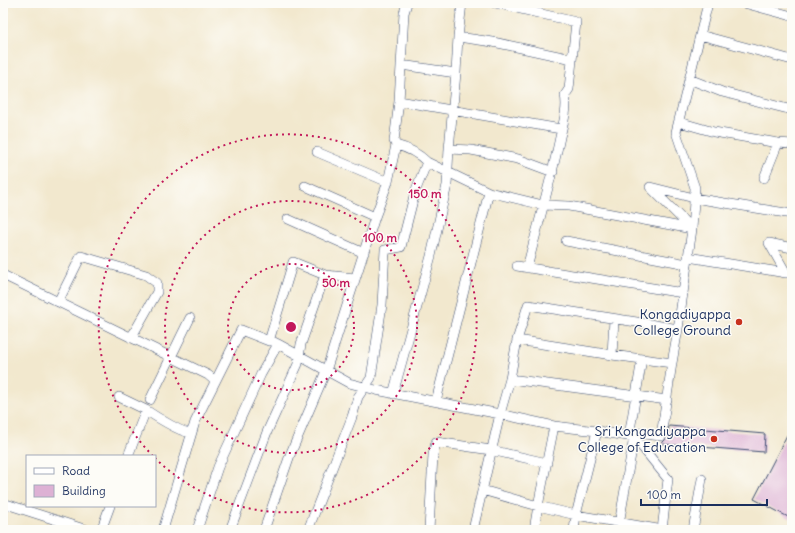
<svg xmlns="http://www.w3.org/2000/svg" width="795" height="533" font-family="Delius,sans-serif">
	<rect width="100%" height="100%" fill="#fdfcf7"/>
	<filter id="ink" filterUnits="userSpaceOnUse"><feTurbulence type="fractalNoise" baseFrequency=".025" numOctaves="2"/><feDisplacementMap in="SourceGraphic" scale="8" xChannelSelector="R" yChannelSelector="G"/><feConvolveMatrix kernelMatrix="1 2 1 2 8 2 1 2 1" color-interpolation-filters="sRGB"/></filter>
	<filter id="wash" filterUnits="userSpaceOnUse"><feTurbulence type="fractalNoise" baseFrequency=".012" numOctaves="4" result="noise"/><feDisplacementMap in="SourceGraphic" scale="16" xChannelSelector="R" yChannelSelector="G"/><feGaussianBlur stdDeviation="0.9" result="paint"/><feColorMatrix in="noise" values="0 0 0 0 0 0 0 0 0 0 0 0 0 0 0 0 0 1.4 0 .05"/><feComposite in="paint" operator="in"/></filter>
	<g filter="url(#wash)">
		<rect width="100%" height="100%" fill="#f2e8ce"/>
		<g id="blocks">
			<!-- building -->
			<path fill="#ddb1d4" d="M669,426L765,434L764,452L662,444L663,442L665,440L667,437Z
				M787,435L792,437V519L754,499Z"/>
		</g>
	</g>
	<g filter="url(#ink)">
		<use href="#blocks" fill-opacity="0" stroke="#3b4b6f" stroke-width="1"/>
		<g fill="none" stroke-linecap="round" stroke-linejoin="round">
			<!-- minor casing -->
			<g stroke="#3b4b6f" stroke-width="10">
				<path id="minor" d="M495,3L576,22L569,89L565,95C568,109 563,124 560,137C551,181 538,224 527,268
					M744,3L792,16
					M700,35L792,60
					M458,37L493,42L572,59
					M401,65L456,73L458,37L462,3
					M689,79L722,92L792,110
					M399,101L561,129
					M679,122L714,132L778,143
					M396,145C408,148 418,153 427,162L489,192
					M449,149L471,150L518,159L553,172
					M317,152L388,182L396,145L394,141L399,101L404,13L407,3
					M764,178L778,143L792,144
					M305,186L375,217
					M650,187L694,198L792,214
					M651,188L692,229
					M288,219L364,253
					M692,229L695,188L676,132L708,3
					M566,241L687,264
					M688,257L786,273L769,243L792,248
					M517,266L683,293
					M3,275L208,375L215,381
					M58,302L81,256L146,275L157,283V292L131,338
					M278,344L349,383L376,390L500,414L554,426L597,431L634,437L636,433L661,436L672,363L612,355L517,340
					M612,355L614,319
					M510,379L667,400
					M393,394L431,256L447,185L449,149L456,73
					M119,397L146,410
					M150,400L190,318
					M436,401L489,192L543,205L569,206L692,229L678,329
					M629,436L642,359
					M128,456L146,410C153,415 182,433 188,432C191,432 192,431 193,429
					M482,490L538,506L554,426
					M3,503L87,530
					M99,530L103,525L110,506
					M163,530L195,422L241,330L269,341L293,262L325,275L355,278
					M197,530L218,467L261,374L278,344L274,342
					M230,530L267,432L298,364L301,344L325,275
					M264,530L290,455L326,371L375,217L388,182
					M308,530L352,417L358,397L371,378L382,305L385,250L401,247L415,192L427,162
					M429,530L433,455L436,442L491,450L547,463
					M473,530L500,414L510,379L517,340L528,305L643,323L678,329L672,363
					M534,530L538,506L576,515L663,530
					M574,530L576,515L597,431
					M618,530L634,437L668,479L662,530
					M693,530L702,479"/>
			</g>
			<!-- minor -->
			<use href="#minor" stroke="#fff" stroke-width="9"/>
		</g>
	</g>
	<!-- distance rings -->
	<g fill="none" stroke="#c2185b" stroke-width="2" stroke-dasharray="2 4">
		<circle cx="291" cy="327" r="63"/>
		<circle cx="291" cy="327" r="126"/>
		<path d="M153 456A189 189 0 1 1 155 458"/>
	</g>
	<!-- markers -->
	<g fill="#c8321e" stroke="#fdfcf7" stroke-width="1.5">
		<circle cx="739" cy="322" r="4"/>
		<circle cx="714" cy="439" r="4"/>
	</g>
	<g text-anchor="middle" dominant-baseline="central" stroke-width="3" stroke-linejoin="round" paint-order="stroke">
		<!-- poi labels -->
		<g font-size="14" fill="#1b2f5e" stroke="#fdfcf7" text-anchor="end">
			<text x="731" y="314">Kongadiyappa<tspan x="731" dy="16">College Ground</tspan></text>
			<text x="706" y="431">Sri Kongadiyappa<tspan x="706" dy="16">College of Education</tspan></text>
		</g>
	</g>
	<circle cx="291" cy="327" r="6" fill="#c2185b" stroke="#fdfcf7" stroke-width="2"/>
	<g font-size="12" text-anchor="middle" font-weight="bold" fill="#c2185b" stroke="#fdfcf7" stroke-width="3" stroke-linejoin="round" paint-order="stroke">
		<text x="425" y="198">150 m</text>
		<text x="380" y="242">100 m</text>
		<text x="336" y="287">50 m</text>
	</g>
	<!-- margin -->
	<rect width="795" height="533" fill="none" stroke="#fdfcf7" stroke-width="16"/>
	<!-- legend -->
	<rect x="26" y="455" width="130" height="52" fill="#fdfcf7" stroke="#a3aaba"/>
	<rect x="34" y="468" width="20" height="6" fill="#ffffff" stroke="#a3aaba"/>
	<text x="62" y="475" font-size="12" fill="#1b2f5e">Road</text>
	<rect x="34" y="485" width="20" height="12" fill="#ddb1d4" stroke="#a3aaba"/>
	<text x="62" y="495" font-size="12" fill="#1b2f5e">Building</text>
	<!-- scale -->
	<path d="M641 499v6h126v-6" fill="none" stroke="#1b2f5e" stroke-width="2"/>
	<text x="647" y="499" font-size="12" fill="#1b2f5e" stroke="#fdfcf7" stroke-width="3" paint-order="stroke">100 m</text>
</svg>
